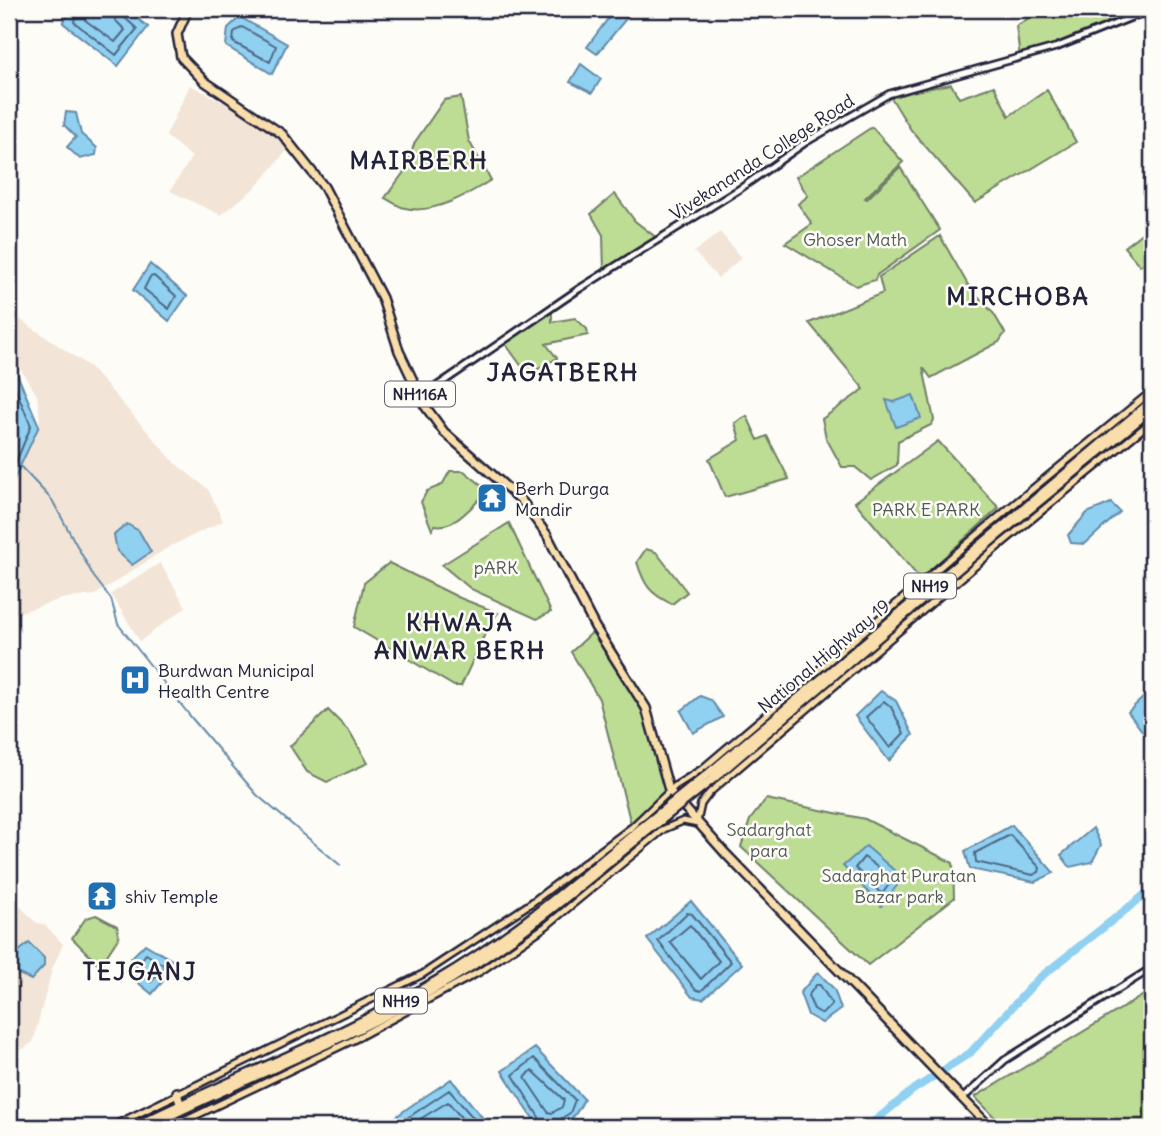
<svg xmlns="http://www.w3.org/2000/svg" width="1161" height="1136" font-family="Delius,sans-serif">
	<rect width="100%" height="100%" fill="#fdfcf7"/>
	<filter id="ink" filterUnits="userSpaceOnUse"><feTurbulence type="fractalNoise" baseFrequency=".0143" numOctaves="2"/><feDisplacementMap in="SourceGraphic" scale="14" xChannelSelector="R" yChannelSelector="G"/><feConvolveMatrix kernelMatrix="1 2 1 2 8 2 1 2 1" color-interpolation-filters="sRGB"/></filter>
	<g filter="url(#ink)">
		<!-- built -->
		<path fill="#f2e4d7" d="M190,85L247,114L289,148L256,187L221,215L170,191L192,157L166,136Z
			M720,232L741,258L718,278L694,252Z
			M9,312L90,367L177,465L208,489L223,521L167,548L95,595L61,599L9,616V474L35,439L40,418L37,395L18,365L9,356Z
			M160,563L186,607L140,641L111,594Z
			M9,894L35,922L45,925L63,944L52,969L33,1042L9,1058Z"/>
		<!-- green -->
		<path fill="#bddc94" stroke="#707f68" stroke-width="2" d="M1044,9H1147L1057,47L1020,57L1016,26Z
			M951,84L959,98L994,86L1009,116L1047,90L1076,142L975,203L911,130L890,96Z
			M461,97L469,141L491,180C469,194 433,215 405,208C399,207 391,201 385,198L404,172L415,142L444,100Z
			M872,127L903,162L865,198L867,199L900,167L940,230L877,275L875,280L856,286L785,243L812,224L798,204L808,196L796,177Z
			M615,194L635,221L658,239L604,273L603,235L591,214Z
			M1152,225V258L1140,266L1124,247Z
			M940,236L968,285L994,314L1005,333L999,342L931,378L923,367L934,420L931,425L898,441L897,465L871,480L855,467H842L826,438L822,419L864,389L809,323L883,293L879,277Z
			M552,307V322L575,318L587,329L588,335L546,344L557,358L528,375L504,342Z
			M747,416L758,440L767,436L789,479L725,497L709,459L740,440L735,423Z
			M938,441L999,508L920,579L855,502Z
			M450,471H464L489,491C471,505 457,529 435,525L432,530L421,502L427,491L442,485Z
			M509,523L551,612L537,619L471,589L442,565Z
			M646,549L656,552L687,592L672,604C650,594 644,585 637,562Z
			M389,563L460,598L498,613L490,623L461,686H454L354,627L364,583Z
			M596,629L645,710L667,790L631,824L599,699L571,652Z
			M328,710L350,732L368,763L327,782L307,772L290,746Z
			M766,799L865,819L953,863L954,898L868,965L741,847L750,820Z
			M96,915L117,926L119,937L100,966L72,938L86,918Z
			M1152,990V1127H1004L975,1097Z"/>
		<!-- water -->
		<path fill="#90d0f1" stroke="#648aa8" stroke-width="2" d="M71,9H125L148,27L118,66L63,23Z
			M615,9H623L630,14L597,54L587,47Z
			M240,17L287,44L272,74L226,46L228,28Z
			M581,64L601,79L592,93L570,82Z
			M66,112L76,113L81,134L97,148L96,155L80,159L67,147L76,137L64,125Z
			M150,264L187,296L169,321L133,290Z
			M9,363L15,369L39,426L9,490Z
			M913,395L921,418L896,427L886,400L894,402Z
			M1111,503L1120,512L1085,544L1071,543L1068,535L1087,513Z
			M127,524L139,531L151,552L132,565L117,551L114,535Z
			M1152,689V744L1128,712Z
			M881,691L896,701L913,735L889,761L855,716Z
			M700,696L711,700L723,717L693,733L681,711Z
			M1012,825L1054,873L1035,882L970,869L965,851Z
			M1093,828L1101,845L1092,862L1070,867L1061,855Z
			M866,846L903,878L881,906L843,866Z
			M691,901L742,964L703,999L692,997L647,939Z
			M29,943L44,958V966L31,980L19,974L9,959Z
			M145,944L175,962L176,966L152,994L125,972L131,958Z
			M818,972L834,989L841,1009L822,1023L808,1015L800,993Z
			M535,1048L584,1099C575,1119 560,1136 536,1123L502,1071Z
			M451,1079L490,1127H384C404,1108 429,1095 451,1079Z"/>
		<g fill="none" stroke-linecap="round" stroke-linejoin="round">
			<!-- shore -->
			<path stroke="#4e6884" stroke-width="2" d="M77,9L74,22L116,55L137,29L123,16L122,9
				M86,9L85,20L115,42L125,30L115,20L113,9
				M242,27L276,46L270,62L233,42L234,32Z
				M154,276L176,296L169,309L144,289L150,277Z
				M9,373L31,426L9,479
				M884,701L891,707L904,733L890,748L866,717Z
				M1010,835L1040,868L1039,872L1033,875L976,862L975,853Z
				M864,857L893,879L882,894L855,868Z
				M687,913L692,914L731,962L701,991L695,989L658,941Z
				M690,925L719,961L701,979L670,942Z
				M146,954L165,966L151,982L134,969Z
				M816,985H820L832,1004L822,1014L814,1009L808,996Z
				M532,1070L564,1100L562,1107L552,1113L548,1112L525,1078Z
				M394,1127L449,1090L481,1127
				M407,1127L448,1102L469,1127
				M545,1127L513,1075L534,1058L575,1100L570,1113L559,1120L557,1127"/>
			<!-- stream -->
			<path stroke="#648aa8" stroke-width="2" d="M21,467L52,500L94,577L111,599L118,624L190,716L257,795L340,865"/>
			<!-- river -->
			<path stroke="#90d0f1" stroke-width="8" d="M867,1127L913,1090L970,1053L1038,979L1152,889"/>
			<!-- minor casing -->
			<g stroke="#22223b" stroke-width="10">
				<path id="minor" d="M421,397L579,289L741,188L806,142L889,94L1057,47L1152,9
					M962,1099L1005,1060L1152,968"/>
			</g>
			<!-- major casing -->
			<g stroke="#22223b" stroke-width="10">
				<path id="major" d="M697,822L701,804L710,792L1001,544L1152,421
					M111,1127L423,974L531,903L632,827L675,786L702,769L1008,509L1152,391
					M172,1127L353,1040L481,971L546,926L664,829L683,821L698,824"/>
			</g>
			<!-- highway casing -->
			<g stroke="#22223b" stroke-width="12">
				<path id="highway" d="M188,9L177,34L181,57L204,81L282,134L324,187L382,298L399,351L425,406L444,432L521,500L547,535L595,627L646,708L669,790L725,853L990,1127
					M709,773L1152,401
					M713,779L997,536L1152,409
					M177,1092L180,1104
					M134,1127C234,1077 340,1038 436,981C510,938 575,883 641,828
					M147,1127C241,1080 340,1043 431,991C509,947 576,890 645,833"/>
			</g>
			<!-- minor -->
			<use href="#minor" stroke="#fdfcf7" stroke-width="4.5"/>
			<!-- major -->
			<use href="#major" stroke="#f9deab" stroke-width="5"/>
			<!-- highway -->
			<use href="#highway" stroke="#f9deab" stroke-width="7"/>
			<!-- highway-bridge casing -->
			<g stroke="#22223b" stroke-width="12" stroke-linecap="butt">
				<path id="highway-bridge" d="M641,828L709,773
					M645,833L713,779"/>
			</g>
			<!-- highway-bridge -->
			<use href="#highway-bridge" stroke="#f9deab" stroke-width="7"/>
		</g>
	</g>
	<!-- icons -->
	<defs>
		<g id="temple-square" transform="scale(1.575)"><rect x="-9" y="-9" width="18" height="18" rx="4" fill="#1f6fb2" stroke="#fdfcf7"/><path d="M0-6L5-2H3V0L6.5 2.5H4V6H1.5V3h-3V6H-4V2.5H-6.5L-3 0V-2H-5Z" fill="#fff"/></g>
		<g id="hospital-square" transform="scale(1.575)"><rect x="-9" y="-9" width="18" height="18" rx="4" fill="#1f6fb2" stroke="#fdfcf7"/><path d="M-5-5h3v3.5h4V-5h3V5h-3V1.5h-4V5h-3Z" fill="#fff"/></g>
	</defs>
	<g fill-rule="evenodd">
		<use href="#temple-square" x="492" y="498"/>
		<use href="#hospital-square" x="135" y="680"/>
		<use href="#temple-square" x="102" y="896"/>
	</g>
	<g text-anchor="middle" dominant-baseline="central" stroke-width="5" stroke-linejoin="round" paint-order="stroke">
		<!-- shield labels -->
		<g fill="#fdfcf7" stroke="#646373" stroke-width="2">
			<rect x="385" y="381.5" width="70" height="25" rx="5"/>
			<rect x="904" y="573.5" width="52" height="25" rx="5"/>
			<rect x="375" y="988.5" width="52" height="25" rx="5"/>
		</g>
		<g font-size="16" font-weight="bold" fill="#22223b">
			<text x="420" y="394">NH116A</text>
			<text x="930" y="586">NH19</text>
			<text x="401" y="1001">NH19</text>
		</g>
		<!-- street labels -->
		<g font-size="18" fill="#22223b" stroke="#fdfcf7">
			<text transform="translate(762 157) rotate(-33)">Vivekananda College Road</text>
			<text transform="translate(824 656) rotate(-40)">National Highway 19</text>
		</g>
		<!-- park labels -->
		<g font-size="18" fill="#505a56" stroke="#fdfcf7">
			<text x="855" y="239">Ghoser Math</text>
			<text x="926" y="509">PARK E PARK</text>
			<text x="496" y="567">pARK</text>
			<text x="769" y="829">Sadarghat<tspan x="769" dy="21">para</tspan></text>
			<text x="899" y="875">Sadarghat Puratan<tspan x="899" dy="21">Bazar park</tspan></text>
		</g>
		<!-- poi labels -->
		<g font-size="18" fill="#22223b" stroke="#fdfcf7" text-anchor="start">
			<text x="515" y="488">Berh Durga<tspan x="515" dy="21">Mandir</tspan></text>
			<text x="158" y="670">Burdwan Municipal<tspan x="158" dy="21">Health Centre</tspan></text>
			<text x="125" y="896">shiv Temple</text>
		</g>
		<!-- district labels -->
		<g font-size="24" font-weight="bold" letter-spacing="2" fill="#22223b" stroke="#fdfcf7">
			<text x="419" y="160">MAIRBERH</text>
			<text x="1018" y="296">MIRCHOBA</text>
			<text x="563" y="372">JAGATBERH</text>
			<text x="460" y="622">KHWAJA<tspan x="460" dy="28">ANWAR BERH</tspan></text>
			<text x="140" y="971">TEJGANJ</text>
		</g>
	</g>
	<!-- margin -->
	<rect width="1161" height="1136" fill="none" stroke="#fdfcf7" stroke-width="35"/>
	<rect x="18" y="18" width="1126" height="1101" fill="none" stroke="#22223b" stroke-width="2.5" filter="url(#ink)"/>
</svg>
